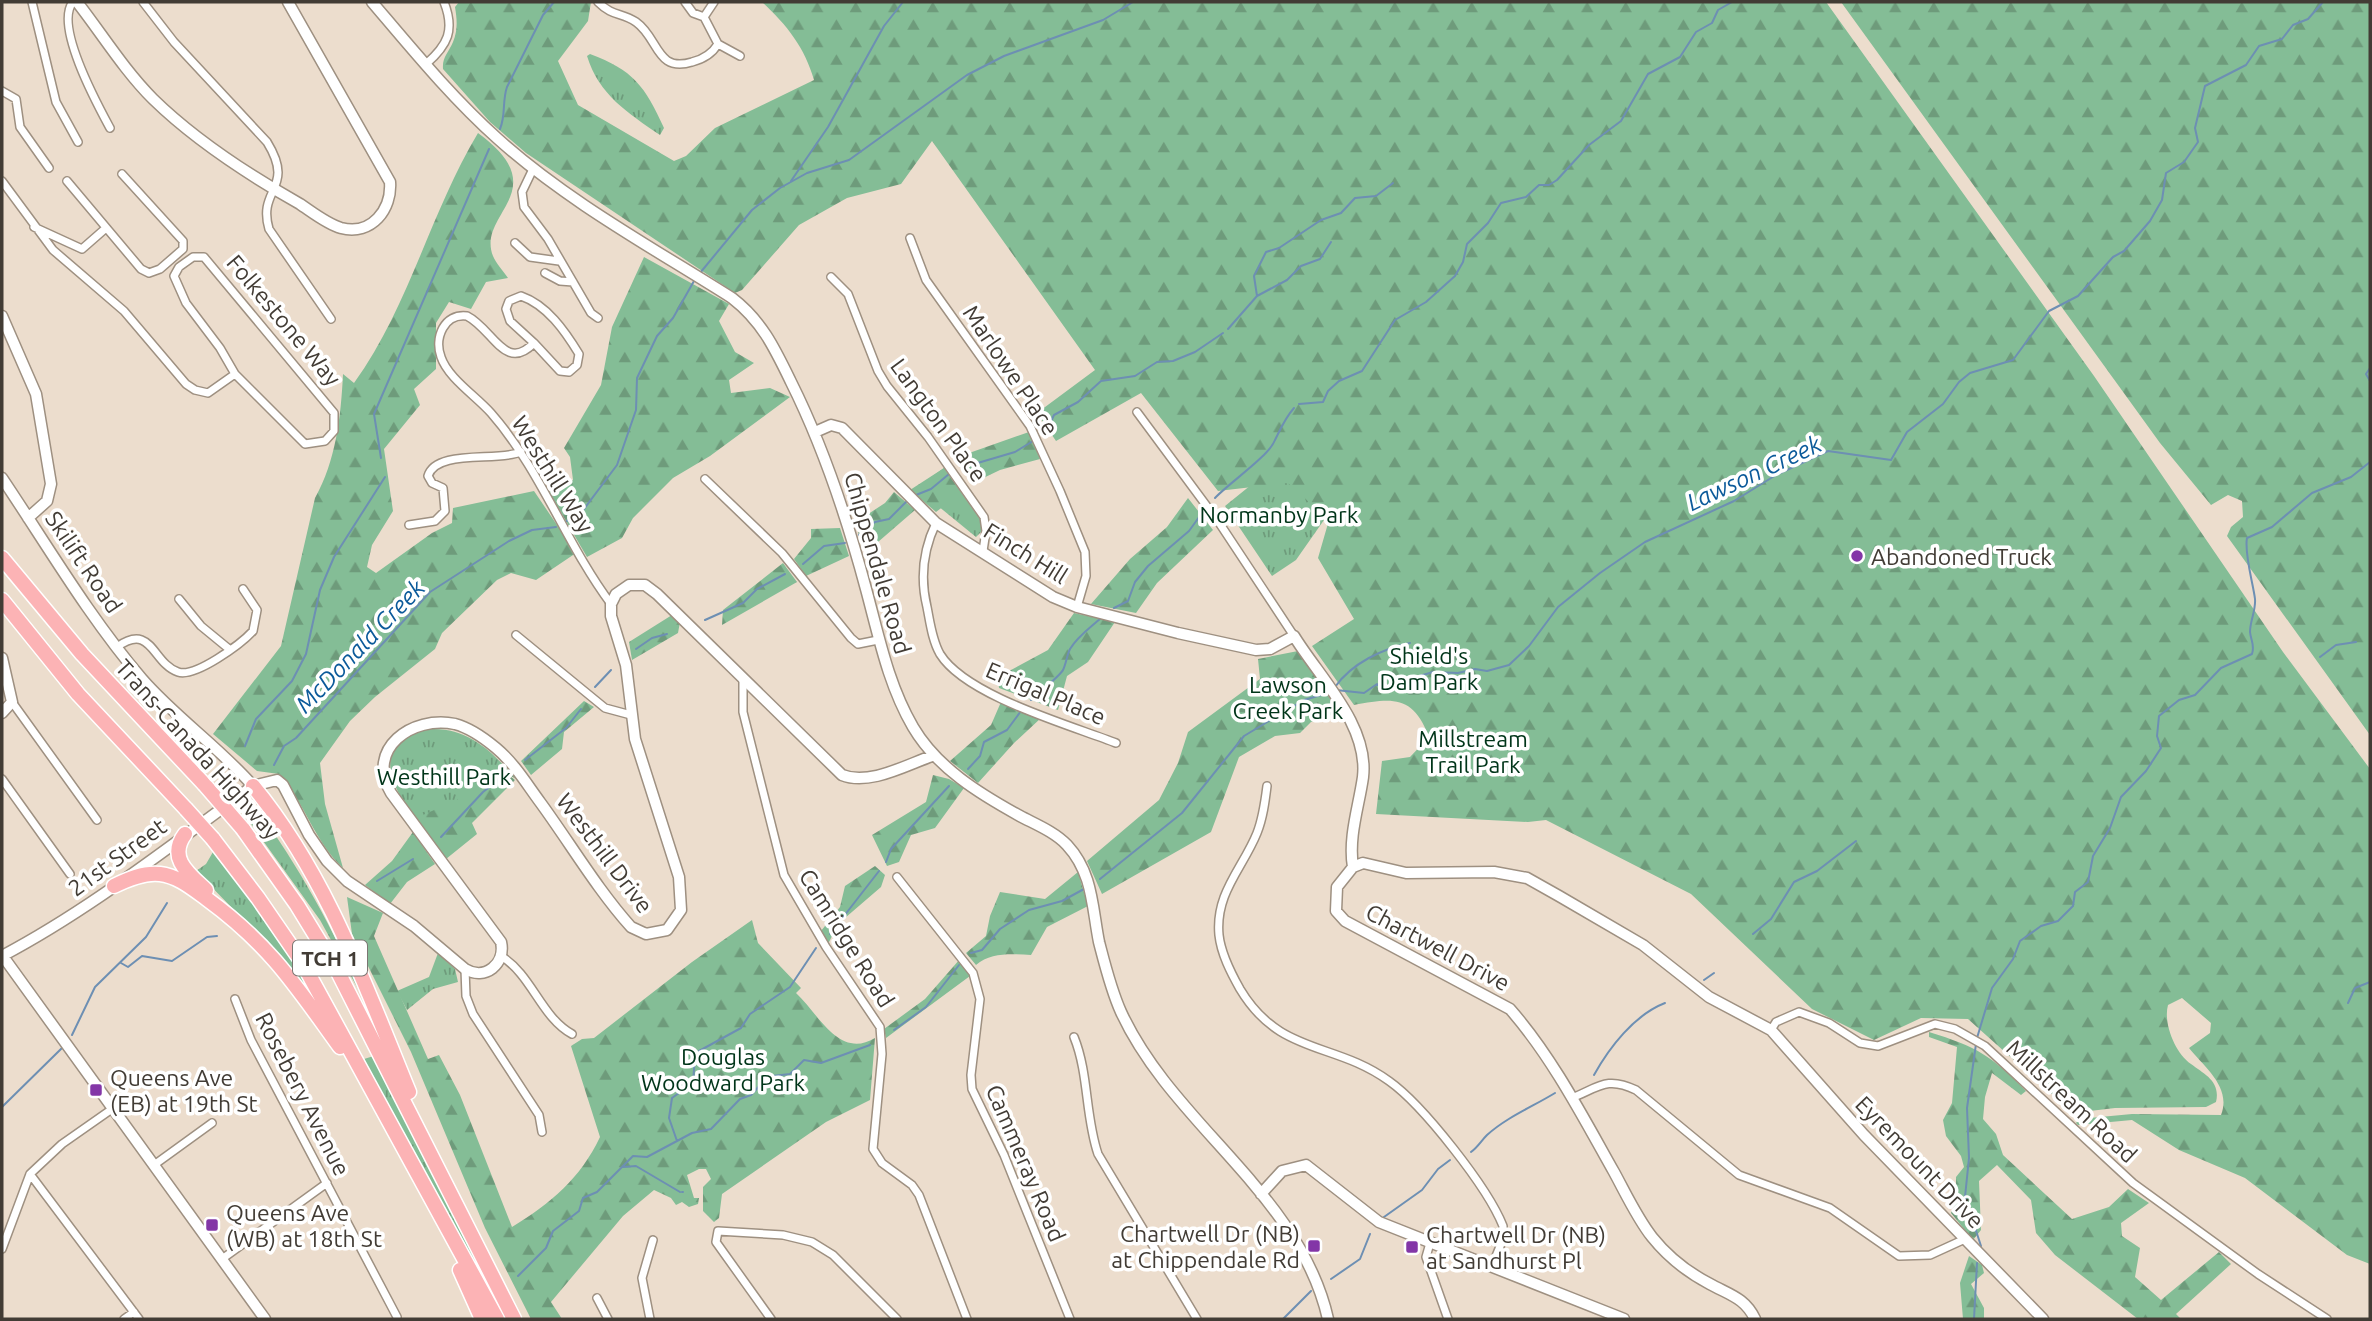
<svg xmlns="http://www.w3.org/2000/svg" width="2372" height="1321" font-family="Ubuntu,sans-serif">
	<defs>
		<pattern id="grass-tufts" width="24" height="20" patternUnits="userSpaceOnUse" patternTransform="scale(1.75)"><rect width="24" height="20" fill="#84bd96"/><path d="M3 7l-1-3M5 7V3M7 7l1-3M15 17l-1-3M17 17v-4M19 17l1-3" fill="none" stroke="#6e9b7b"/></pattern>
		<pattern id="forest-firs" width="22" height="20" patternUnits="userSpaceOnUse" patternTransform="scale(1.75)"><rect width="22" height="20" fill="#84bd96"/><path d="M5 1l3.5 6h-7zM16 11l3.5 6h-7z" fill="#6e9b7b"/></pattern>
	</defs>
	<rect width="100%" height="100%" fill="#ecddcd"/>
	<!-- grass -->
	<path fill="url(#grass-tufts)" d="M590,54C633,70 645,86 664,128L660,135C628,113 599,95 587,56Z
		M1282,460L1338,500L1296,560L1272,576L1225,506Z
		M944,468L982,522L981,532L976,537L916,488Z
		M430,729C468,727 493,752 516,779L506,773L446,859C418,820 345,749 430,729Z
		M255,806C300,868 333,928 363,998L320,920L246,817Z
		M213,852L259,908L319,1002L315,1005L272,949L196,871L206,864Z
		M438,953L455,969L458,982L433,989L407,1010L397,991L429,977Z
		M377,1055L489,1286L507,1319H502L364,1059Z"/>
	<!-- forest -->
	<path fill="url(#forest-firs)" d="M459,2H591L588,21L558,61L578,105L674,161L686,156L715,128L814,80C805,48 787,25 762,2H1826L2094,376L2283,652L2370,769V1264L2347,1255L2245,1178L2179,1150L2132,1120L2078,1125L2076,1123L2079,1119L2132,1114L2221,1115C2232,1087 2204,1067 2189,1048L2210,1033L2211,1023L2182,998L2168,1005C2163,1023 2175,1053 2191,1064C2204,1074 2221,1081 2216,1102L2206,1107L2115,1108L2073,1113L1968,1019L1921,1018L1874,1040L1812,1009L1691,894L1546,820L1528,822L1376,814L1382,761L1410,757L1429,737C1413,695 1393,698 1354,705L1312,646L1354,619L1318,558L1329,520L1288,483L1218,491L1141,393L1056,441L1037,413L1095,370L932,141L901,184L847,198L799,225L742,290L735,293L526,153L490,122L443,69C442,57 449,52 453,42C458,30 457,19 455,7Z
		M1841,2H2370V735L2227,536L2231,527L2243,517L2242,501L2228,495L2211,505L2160,443Z
		M478,133C557,191 476,213 493,256C496,263 503,271 508,278L486,282L471,309L449,302L436,323V369L414,389L420,405L384,449L393,511L372,545L367,567L376,573L432,533L452,523L453,508L534,491L576,553L536,580L511,573L497,580L442,633L435,649L375,697L350,721L320,763L325,804L343,868C314,841 305,803 279,774L257,771L213,734L281,646L315,498C336,461 341,416 343,374L354,383C409,307 430,213 478,133Z
		M644,257L729,304L719,321L735,352L754,363L729,380L731,393L770,388L790,397L710,456L673,478L633,518L622,538L587,557L549,492L573,480L570,457L564,448L601,385L612,327Z
		M1029,432L1040,459L1000,470L975,482L955,458Z
		M944,468L961,493L936,512L910,490Z
		M894,492L915,510L878,542L862,549L856,522L885,503Z
		M1188,498L1213,530L1157,583L1136,613L1091,604L1130,559L1167,527Z
		M840,528L849,556L806,576L794,559L811,538V529Z
		M783,563L797,582L722,625L723,610Z
		M1074,613L1115,622L1088,662L1067,676L1058,710L999,688L998,677L1048,650Z
		M672,615L680,622L678,633L632,660L629,642Z
		M1298,651L1339,712L1311,722L1300,733L1275,736L1239,757L1211,832L1102,894L1087,861L1159,800L1178,763L1188,732L1260,679L1258,659Z
		M584,701L594,707L564,732L562,749L531,775L521,761Z
		M1001,702L1041,718L1014,743L978,783L950,761L991,725Z
		M479,766C492,777 500,767 515,780L472,823L477,834L446,859L416,818L457,800L460,774Z
		M933,775L949,779L964,788L935,828L911,835L899,862L887,866L872,835L926,802Z
		M413,832L435,864L407,882L390,904L365,885L392,861Z
		M875,866L885,875L881,887L838,924L828,944L821,931L840,907L845,886Z
		M1078,872L1088,906L1047,927L1031,955C1012,954 991,952 976,965L966,953L986,936L990,916L1000,892L1045,899Z
		M347,897L383,913L374,936L428,1059L439,1055L460,1095L512,1227C551,1203 580,1179 600,1137L571,1046L582,1039L594,1038L692,962L752,920L758,943L801,988L796,993C818,1013 839,1060 875,1038L870,1100L826,1122L722,1194L719,1218L714,1222L703,1211V1187L711,1179L706,1169H699L687,1175L694,1198H699L698,1204L689,1207L682,1202L676,1205L671,1198L654,1190L623,1216L551,1302L562,1319H531L485,1228L411,1052L352,934Z
		M960,959L970,976L886,1038L884,1029L925,999Z
		M1929,1032C1977,1047 1991,1055 2026,1091L2021,1095L1992,1073L1985,1097L1983,1119L1996,1134L2003,1155L2072,1219L2109,1207L2128,1189L2149,1203L2121,1223L2122,1236L2140,1248L2135,1277L2161,1300L2219,1252L2231,1264L2176,1314L2181,1319H2138L2055,1255L2036,1233L2031,1200L1997,1165L1979,1181L1981,1230L1973,1240L1951,1213L1956,1201V1177L1964,1167L1961,1156L1946,1136L1943,1120L1952,1103L1957,1047L1929,1037Z
		M1969,1256L1982,1265L1984,1273L1971,1284L1984,1308V1319H1963L1960,1283Z"/>
	<g fill="none" stroke-linecap="round" stroke-linejoin="round">
		<!-- stream -->
		<path stroke="#6d8fb3" stroke-width="2" d="M500,129C506,115 502,101 507,87L543,15L554,2
			M791,181L828,127L884,26L903,2
			M700,273L752,210L780,188L807,173L849,160L967,75L1004,56L1103,20L1133,2
			M1257,296L1254,276L1266,252L1279,248L1321,220L1341,213L1355,198L1376,196L1393,183
			M1228,329L1257,296L1287,280L1301,266L1320,259L1331,242
			M2370,368L2366,374L2370,381
			M1299,404L1323,402L1328,391L1339,381L1362,371L1395,320L1426,302L1455,276L1463,262L1467,244L1488,223L1501,203L1526,197L1539,185H1549L1557,180L1589,145L1621,121L1648,74L1680,57L1696,32L1712,23L1718,10L1732,2
			M1047,430L1054,415L1078,402L1101,381L1135,376L1157,362L1173,361L1195,352L1223,333
			M381,458L374,414L489,149
			M964,467L1015,452L1033,441
			M916,495L931,489L949,474
			M1215,498C1229,483 1269,456 1275,440C1280,430 1285,418 1294,408
			M565,522L581,513L617,465L636,410L637,378L657,336L673,318L694,281
			M859,535L875,522L889,519L906,502
			M803,564L824,546L845,543
			M1114,608L1128,601L1135,582L1148,566L1189,531L1202,513
			M705,620L743,603L757,589L785,574
			M636,649L652,638L667,634
			M2320,657L2336,645L2356,642
			M595,687L611,670
			M1335,687C1352,663 1382,649 1410,643
			M1336,690L1364,693L1377,684L1384,688H1405L1416,677L1433,672L1458,673L1475,669L1487,671L1509,665L1529,646L1558,607L1600,573L1645,542L1734,501L1776,475L1828,451L1891,460L1907,432L1943,404L1959,382L1970,373L2013,360L2049,311L2078,296L2113,257L2124,251L2150,221L2162,200L2166,173L2184,162L2198,142L2195,128L2205,86L2246,65L2259,46L2282,39L2293,25L2308,19L2323,2
			M1031,700C1038,693 1060,676 1063,670C1066,664 1067,655 1070,649C1078,636 1090,628 1101,618
			M245,746L256,719L292,681L306,654L320,590L334,557L385,477
			M525,760L566,728L581,709
			M274,765L284,746L296,738L430,592L509,541L532,530L556,527
			M968,769L980,756L984,742L1007,730L1021,711
			M441,837L483,792L501,778
			M886,862L891,849L949,786
			M1100,879L1182,813L1244,736L1304,700L1328,693
			M377,881L413,859
			M830,934L879,871
			M1753,934L1771,919L1794,882L1817,871L1856,841
			M971,953L982,950L1000,929L1029,910L1062,901L1084,889
			M121,963L128,967L142,956L172,961L207,937L217,936
			M1704,980L1714,973
			M2348,1003L2355,988L2370,982
			M894,1030L926,1007L959,965
			M72,1035L95,987L146,937L167,903
			M1977,1038L1992,988L2013,959L2020,941L2041,926L2058,921L2073,906L2075,892L2088,882L2093,856L2110,828L2121,797L2146,771L2161,748L2157,736L2159,716L2179,700L2195,695L2221,668L2252,654C2255,645 2251,641 2250,632C2250,621 2256,610 2255,599C2253,583 2244,553 2247,538L2272,527L2312,493L2351,477L2370,462
			M1976,1044L1967,1108L1969,1158L1965,1197L1981,1246
			M1594,1075C1609,1048 1634,1015 1665,1003
			M2,1107L62,1048
			M677,1141L669,1118L672,1098L693,1083L695,1056L699,1051L741,1028L750,1014L790,987L816,948
			M1471,1152C1478,1147 1481,1141 1487,1135C1507,1117 1532,1107 1555,1093
			M623,1167L636,1166L680,1192
			M682,1192H683
			M1384,1217L1422,1190L1438,1169L1450,1160
			M518,1276L546,1248L553,1231L579,1211L583,1198L597,1192L633,1156L647,1157L692,1133L711,1129L740,1099L751,1095L764,1081L772,1076L790,1074L804,1060L821,1063L870,1045
			M1331,1279L1360,1259L1370,1234
			M1283,1319L1311,1291
			M1974,1319L1977,1263"/>
		<!-- street casing -->
		<g stroke="#9e9081" stroke-width="10">
			<path id="street" d="M32,2L56,102L78,142
				M73,2C54,25 97,104 110,128
				M143,2L174,42L267,142C296,189 257,188 269,229L331,319
				M598,2C613,17 621,12 636,22C659,38 656,73 692,62C704,59 712,54 718,44L704,17L693,13L685,2
				M704,17L714,2
				M718,44L740,56
				M426,64C448,45 455,30 444,2
				M2,91L16,99L20,127L49,168
				M533,169L522,192L524,207L548,239L591,313L598,318
				M2,181L53,250L124,311L186,384L195,390L208,393L235,374
				M67,181L141,269L149,273L160,269L183,249V241L122,174
				M34,227L82,249L106,228
				M910,238L926,280L1030,426L1060,491L1085,552L1086,576L1077,607
				M515,243L530,257L559,261
				M193,257H204L334,413V431L325,441L305,444L235,374L220,348L186,303L174,276L179,267Z
				M545,273L560,281L573,282
				M831,277L848,294L878,371L887,386L928,437L984,517L986,531L983,551
				M534,343L560,371L569,372L577,365L579,354C565,331 547,305 521,296L509,301L506,309L510,321L534,343C505,373 493,329 467,316C444,313 434,338 441,357C448,378 476,396 491,413C541,470 566,544 611,604
				M1137,412L1220,524L1294,636
				M705,479L782,553L851,638L858,644L878,640
				M936,523C923,550 920,578 927,607C930,622 932,640 940,654C966,696 1070,725 1116,743
				M409,525L435,521L445,511L443,488L432,483L428,476C436,449 497,462 521,452
				M179,599L201,626L229,649
				M516,635L605,708L631,715
				M117,647C152,622 152,663 178,672C195,678 241,644 253,631L257,610L243,589
				M743,677V712L784,875L826,947L880,1027L882,1054L873,1149L882,1163L912,1185L919,1195L967,1319
				M12,702L97,820
				M2,779L70,874
				M1267,786C1265,802 1263,818 1257,833C1243,868 1215,893 1219,935C1221,954 1231,973 1240,989C1280,1056 1334,1041 1389,1081C1423,1105 1488,1188 1503,1226V1239L1492,1266
				M897,877L973,973L980,999L971,1075L972,1089L1004,1155L1070,1319
				M501,956C532,975 541,1017 572,1034
				M465,969L466,996L473,1014L539,1115L542,1132
				M235,999L251,1040L397,1317
				M1771,1030L1776,1022L1799,1012L1829,1023L1860,1043L1878,1046L1935,1024L1955,1029L1985,1046L2133,1183L2258,1274L2327,1319
				M1074,1037C1089,1074 1085,1116 1098,1154L1197,1319
				M1572,1098C1599,1087 1607,1076 1636,1090L1739,1175L1830,1208L1899,1256L1930,1255L1965,1239
				M154,1165L212,1123
				M30,1174L139,1319
				M1430,1243L1426,1257L1448,1319
				M2,1249L30,1174L62,1144L112,1109
				M222,1259L327,1183
				M597,1298L608,1319
				M124,1319L134,1312
				M650,1319L642,1278L653,1240
				M771,1319L716,1242L718,1231L783,1235L812,1242L833,1255L897,1319"/>
		</g>
		<!-- secondary casing -->
		<g stroke="#9e9081" stroke-width="13">
			<path id="secondary" d="M77,2C102,34 124,70 153,99C196,141 247,174 300,204C312,212 327,224 341,228C372,236 392,209 390,182L288,2
				M372,2C412,49 452,98 498,139C567,201 653,248 732,298C762,321 775,349 791,382C824,448 847,518 866,589C879,637 888,684 913,727C937,768 980,794 1020,816C1035,824 1055,832 1067,845C1093,873 1092,907 1099,942C1105,965 1111,990 1121,1012C1173,1125 1300,1194 1328,1319
				M2,316L36,394L51,484L47,501L28,518
				M815,432L831,425L842,428L936,523L1053,597L1077,607L1178,633L1256,650L1270,649L1294,636C1319,677 1369,725 1363,777C1359,806 1348,837 1353,867
				M2,478C47,545 89,617 142,679C176,718 219,747 253,786
				M2,658L12,702L2,713
				M2,955L265,1319
				M2,956C91,909 171,845 253,786L277,780L283,785L309,835L327,861L347,881L414,926L465,969C485,981 506,964 501,942L391,793C365,749 412,715 455,724C470,728 484,738 496,748C514,763 526,783 540,802C570,843 597,889 631,927L646,934L667,930L681,910L679,877L635,739L626,665L611,616V604L616,594L629,585H645L657,594L842,775C869,786 906,765 932,756
				M1261,1194L1282,1171L1306,1165L1379,1222L1624,1319
				M1755,1319C1745,1298 1730,1295 1710,1284C1687,1272 1668,1257 1652,1237C1637,1218 1626,1194 1614,1172C1583,1117 1552,1057 1510,1009L1345,921L1336,911L1337,887L1353,867L1363,863L1406,873L1494,872L1527,878L1559,896L1643,945L1709,997L1771,1030L1864,1135L2043,1319"/>
		</g>
		<!-- highway casing -->
		<g stroke="#fff" stroke-width="17">
			<path id="highway" d="M2,558L82,654L204,784
				M2,600L78,694L186,809
				M253,786C327,876 365,985 409,1092
				M243,829L297,905L338,972L514,1319
				M185,834C167,858 189,874 206,890
				M213,839L258,898L302,962L497,1319
				M114,886C128,879 144,872 160,874C178,876 193,889 207,899C270,945 296,986 340,1047
				M460,1270L482,1319"/>
		</g>
		<!-- street -->
		<use href="#street" stroke="#fff" stroke-width="7"/>
		<!-- secondary -->
		<use href="#secondary" stroke="#fff" stroke-width="10"/>
		<!-- highway -->
		<use href="#highway" stroke="#fcb3b5" stroke-width="14"/>
		<!-- highway-bridge casing -->
		<g stroke="#fff" stroke-width="17" stroke-linecap="butt">
			<path id="highway-bridge" d="M204,784L243,829
				M186,809L213,839"/>
		</g>
		<!-- highway-bridge -->
		<use href="#highway-bridge" stroke="#fcb3b5" stroke-width="14"/>
	</g>
	<!-- markers -->
	<g fill="#8336a7" stroke="#fff" stroke-width="2.5">
		<circle cx="1857" cy="556" r="7"/>
		<rect x="89" y="1083" width="14" height="14" rx="3.5"/>
		<rect x="205" y="1218" width="14" height="14" rx="3.5"/>
		<rect x="1307" y="1239" width="14" height="14" rx="3.5"/>
		<rect x="1405" y="1240" width="14" height="14" rx="3.5"/>
	</g>
	<g text-anchor="middle" dominant-baseline="central" stroke-width="7" stroke-linejoin="round" paint-order="stroke">
		<!-- shield labels -->
		<rect fill="#fff" stroke="#7b7672" stroke-width="2" x="293" y="940.5" width="74" height="35" rx="5"/>
		<g font-size="21" font-weight="bold" fill="#423c35">
			<text x="330" y="958">TCH 1</text>
		</g>
		<!-- street labels -->
		<g font-size="23" fill="#423c35" stroke="#fff">
			<text transform="translate(284 320) rotate(50)">Folkestone Way</text>
			<text transform="translate(1011 370) rotate(56)">Marlowe Place</text>
			<text transform="translate(939 420) rotate(54)">Langton Place</text>
			<text transform="translate(553 474) rotate(58)">Westhill Way</text>
			<text transform="translate(1026 553) rotate(32)">Finch Hill</text>
			<text transform="translate(84 562) rotate(56)">Skilift Road</text>
			<text transform="translate(878 563) rotate(74)">Chippendale Road</text>
			<text transform="translate(1046 693) rotate(23)">Errigal Place</text>
			<text transform="translate(198 749) rotate(48)">Trans-Canada Highway</text>
			<text transform="translate(605 853) rotate(53)">Westhill Drive</text>
			<text transform="translate(117 857) rotate(-36)">21st Street</text>
			<text transform="translate(847 938) rotate(58)">Camridge Road</text>
			<text transform="translate(1438 947) rotate(28)">Chartwell Drive</text>
			<text transform="translate(303 1094) rotate(63)">Rosebery Avenue</text>
			<text transform="translate(2072 1101) rotate(43)">Millstream Road</text>
			<text transform="translate(1920 1162) rotate(46)">Eyremount Drive</text>
			<text transform="translate(1026 1163) rotate(67)">Cammeray Road</text>
		</g>
		<!-- park labels -->
		<g font-size="23" fill="#003519" stroke="#fff">
			<text x="1279" y="514">Normanby Park</text>
			<text x="1429" y="655">Shield's<tspan x="1429" dy="26">Dam Park</tspan></text>
			<text x="1288" y="684">Lawson<tspan x="1288" dy="26">Creek Park</tspan></text>
			<text x="1473" y="738">Millstream<tspan x="1473" dy="26">Trail Park</tspan></text>
			<text x="444" y="776">Westhill Park</text>
			<text x="723" y="1056">Douglas<tspan x="723" dy="26">Woodward Park</tspan></text>
		</g>
		<!-- poi labels -->
		<g font-size="23" fill="#423c35" stroke="#fff" text-anchor="start">
			<text x="1871" y="556">Abandoned Truck</text>
			<text x="110" y="1077">Queens Ave<tspan x="110" dy="26">(EB) at 19th St</tspan></text>
			<text x="226" y="1212">Queens Ave<tspan x="226" dy="26">(WB) at 18th St</tspan></text>
			<text x="1300" y="1233" text-anchor="end">Chartwell Dr (NB)<tspan x="1300" dy="26">at Chippendale Rd</tspan></text>
			<text x="1426" y="1234">Chartwell Dr (NB)<tspan x="1426" dy="26">at Sandhurst Pl</tspan></text>
		</g>
		<!-- water labels -->
		<g font-size="24" font-style="italic" fill="#0b5a9a" stroke="#fff">
			<text transform="translate(1754 473) rotate(-25)">Lawson Creek</text>
			<text transform="translate(360 646) rotate(-46)">McDonald Creek</text>
		</g>
	</g>
	<!-- border -->
	<rect width="2372" height="1321" fill="none" stroke="#423c35" stroke-width="7"/>
</svg>
